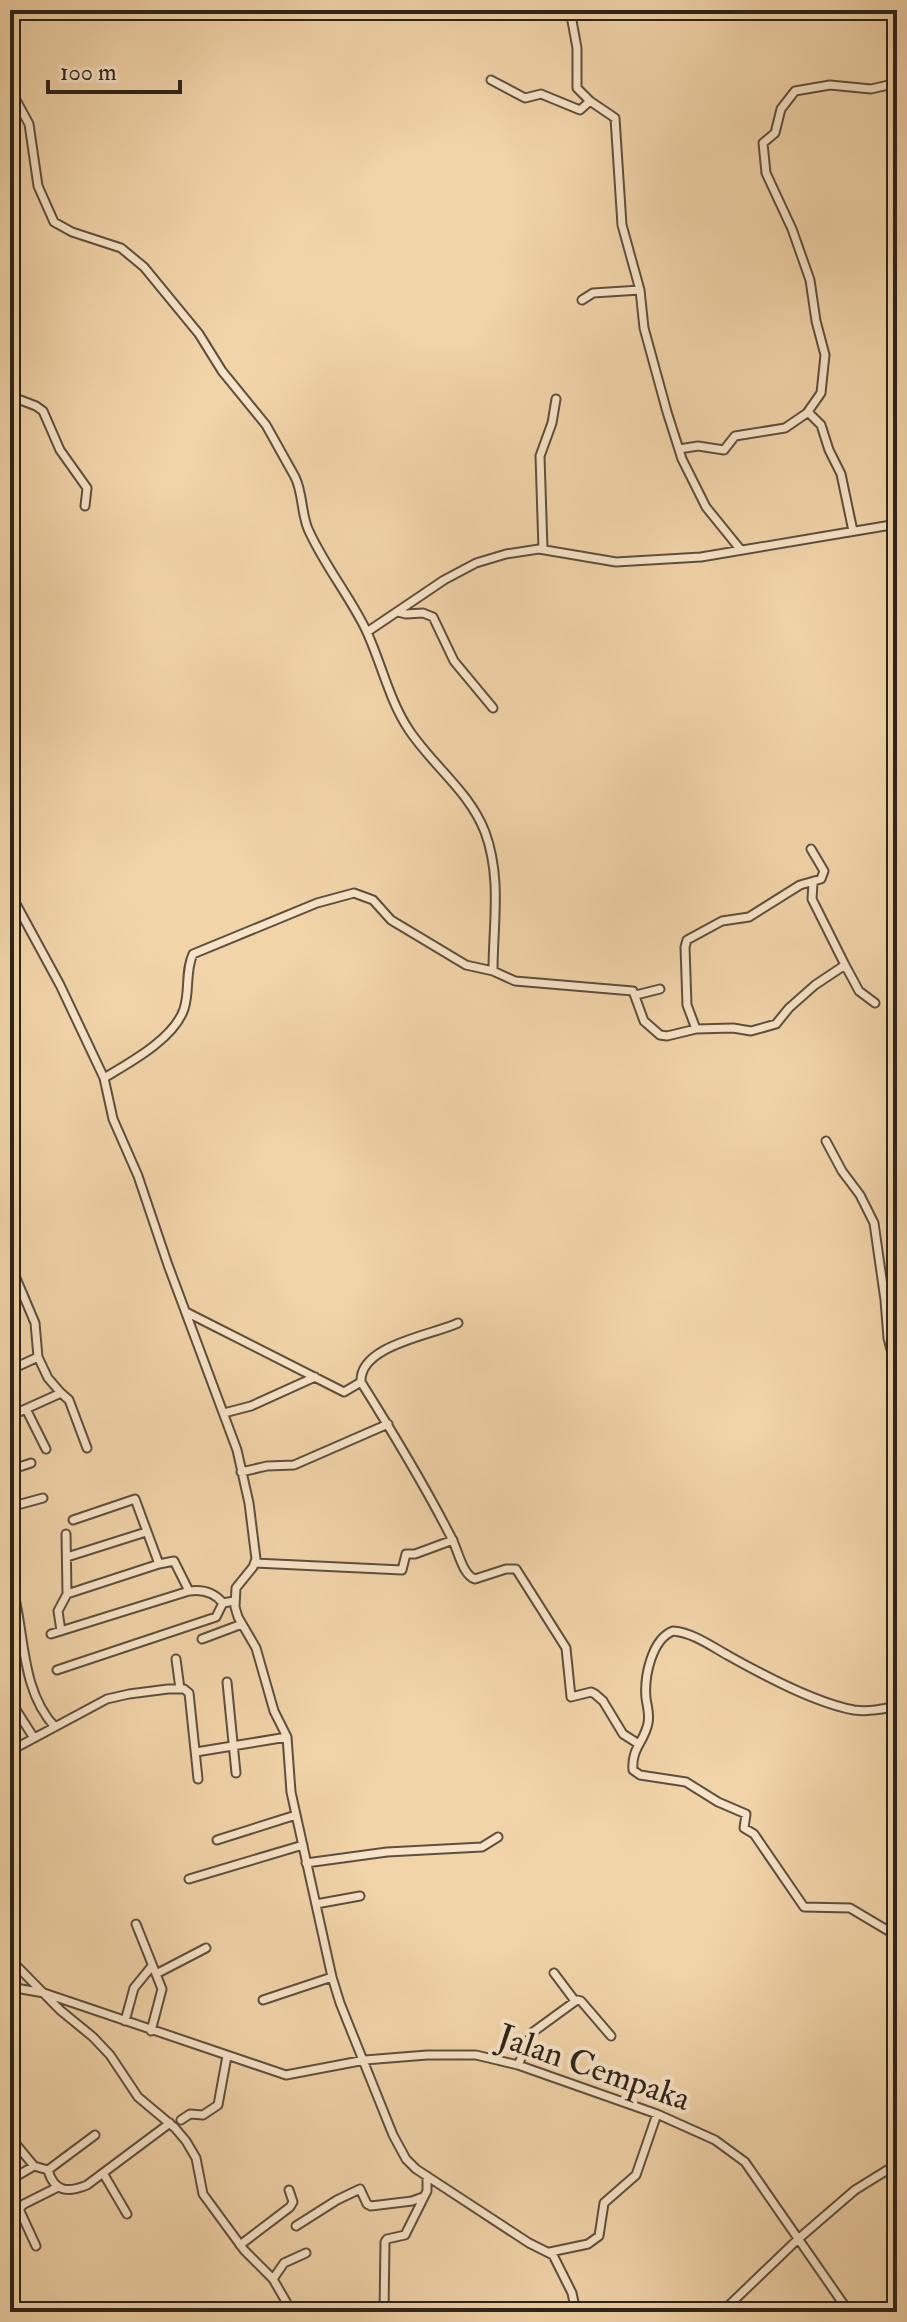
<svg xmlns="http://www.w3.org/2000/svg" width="907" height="2322" font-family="'IM FELL Double Pica',serif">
	<rect width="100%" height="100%" fill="#f2d4a9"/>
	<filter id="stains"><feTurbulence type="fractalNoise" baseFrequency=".0025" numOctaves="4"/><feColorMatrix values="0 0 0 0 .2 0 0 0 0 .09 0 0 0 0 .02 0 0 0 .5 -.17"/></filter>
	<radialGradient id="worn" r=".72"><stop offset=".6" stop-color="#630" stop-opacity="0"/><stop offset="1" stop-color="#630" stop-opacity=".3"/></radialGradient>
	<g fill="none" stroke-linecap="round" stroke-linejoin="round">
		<!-- minor casing -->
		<g stroke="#5e4f3e" stroke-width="11">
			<path id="minor" d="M570,10L577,48V88L590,101L615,118L622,225L640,290L644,328L667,412L682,459L706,507L740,549
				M894,10L897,14
				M491,80L525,98L541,94L580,110L590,101
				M10,89L29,124L38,186L54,222L72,232L121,248L144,267L199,334L222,371L266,425L295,477C303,493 301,512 308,529C324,565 349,595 366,630C381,662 389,700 409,730C433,766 469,791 485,832C502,878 493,924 493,971
				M582,300L593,293L640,290
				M10,396L36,406L43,411L60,450L87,488L85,506
				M808,412L821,425L829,450L841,474L853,531
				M679,449L698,446L724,450L735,436L785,428L807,413L821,393L825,355L816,321L810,280L792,229L766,173L763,143L775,133L781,109L795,91L830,85L871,89L897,83
				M543,549L540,456L552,423L556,399
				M398,612L406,614L423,613L433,617L454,661L493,708
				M367,632L444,580L476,563L506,554L539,549L616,562L701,557L897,524
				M813,883L812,899L845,965L859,991L875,1003
				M10,893L60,985L104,1078L113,1119L138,1176L168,1265L237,1450L249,1503L256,1559L253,1567L236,1588L235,1607L238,1617L256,1648L274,1711L287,1737L291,1792L332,1977L340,2003L393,2135L406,2159L416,2169L529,2243L553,2255L572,2293L576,2312
				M636,995L660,989
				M696,1029L687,1005L685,947L687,940L722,921L749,917L800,885L821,879L824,871L811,849
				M104,1078C129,1063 174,1039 184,1009C190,991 185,971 193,954L317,903L354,893L373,900L391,920L466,965L493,971L515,981L633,991L644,1021L660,1035L667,1036L696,1029L733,1028L751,1031L776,1024L789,1008L815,985L845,965
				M826,1141L842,1171L860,1195L874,1223L885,1300L888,1338L897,1373
				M10,1264L35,1323L38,1357L48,1378L61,1393
				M186,1312L344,1392L361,1382C393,1433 424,1484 451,1537C458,1549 462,1575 475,1579L506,1569H516L566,1648L571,1697L591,1692L595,1694L603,1701L623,1734L637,1743
				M10,1370L38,1357
				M361,1382C359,1345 433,1335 458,1323
				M26,1409L46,1449
				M224,1413L251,1406L315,1377
				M10,1416L61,1393L69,1400L87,1448
				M10,1470L31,1463
				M241,1472L267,1466L294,1465L388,1424
				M10,1507L43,1498
				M73,1520L135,1499L159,1564
				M66,1534L67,1594
				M67,1557L146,1532
				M255,1563L402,1570L406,1554H415L453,1540
				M10,1579C26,1627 18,1687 55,1727
				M61,1631L58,1611L67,1594L159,1564L174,1561L189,1591
				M51,1634L189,1591C202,1589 214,1592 223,1603
				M202,1639L242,1624
				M176,1659L180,1689
				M57,1670L216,1617L223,1603L234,1601
				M227,1682L236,1773
				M11,1702L34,1738
				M897,1706C883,1709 869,1712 854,1710C815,1703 763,1675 729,1656C711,1646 694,1633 673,1631C652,1639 644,1676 646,1698C647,1707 650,1713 648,1723C645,1741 631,1748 633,1770L640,1775L686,1782L718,1802L746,1814L744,1828L754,1834L804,1907L850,1908L897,1936
				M10,1751L107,1699L129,1694L168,1689H184L189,1693L198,1779
				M196,1752L287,1737
				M217,1840L296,1815
				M306,1863L387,1852L482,1847L498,1837
				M189,1879L303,1845
				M316,1904L360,1896
				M136,1924L162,1989L151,2031
				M10,1959L60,2010L93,2037L110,2055L138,2097L175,2128L186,2141L196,2158L203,2194L244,2250L273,2279L292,2312
				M554,1973L575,2001
				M156,1974L206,1948
				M10,1987L44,1993L286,2075L365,2060L427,2055H476L518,2065L657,2114L715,2140L745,2162L849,2312
				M263,2000L332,1977
				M125,2021L134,1988L152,1966
				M518,2065L533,2032L577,2000L581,2001L611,2036
				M181,2120L190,2114L203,2115L218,2105L227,2056
				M95,2135L48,2170C54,2192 68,2193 87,2185L170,2123
				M10,2137L34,2166
				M103,2173L127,2214
				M10,2180L34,2166L48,2170
				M296,2226L337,2200L360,2189L367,2204L371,2206L412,2201L423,2197
				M240,2245L290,2207L293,2202L289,2190
				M36,2246L19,2209L24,2204L58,2187
				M550,2252L588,2244L599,2236L604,2203L636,2175L657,2114
				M273,2279L284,2263L306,2253
				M384,2312L385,2242L387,2239L405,2235L427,2191V2176
				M722,2312L797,2240L855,2190L897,2164"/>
		</g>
		<!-- minor -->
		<use href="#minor" stroke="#f7e3c7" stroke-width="7"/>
	</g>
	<g text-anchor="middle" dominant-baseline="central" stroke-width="8" stroke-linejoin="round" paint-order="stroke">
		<!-- street labels -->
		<g font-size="34" fill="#2c231a" stroke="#f7e3c7">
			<text transform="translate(594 2068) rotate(19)">Jalan Cempaka</text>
		</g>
	</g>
	<!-- margin -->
	<rect width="907" height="2322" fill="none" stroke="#f2d4a9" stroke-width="40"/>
	<rect x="12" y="12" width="883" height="2298" fill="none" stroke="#2c231a" stroke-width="4"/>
	<rect x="20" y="20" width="867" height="2282" fill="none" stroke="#2c231a" stroke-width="2"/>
	<!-- scale -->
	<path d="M48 80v12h132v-12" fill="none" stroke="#2c231a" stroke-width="4"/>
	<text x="60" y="80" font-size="24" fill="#2c231a" stroke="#f7e3c7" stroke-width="6" paint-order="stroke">100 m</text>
	<rect width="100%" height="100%" filter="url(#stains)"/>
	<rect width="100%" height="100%" fill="url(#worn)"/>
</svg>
